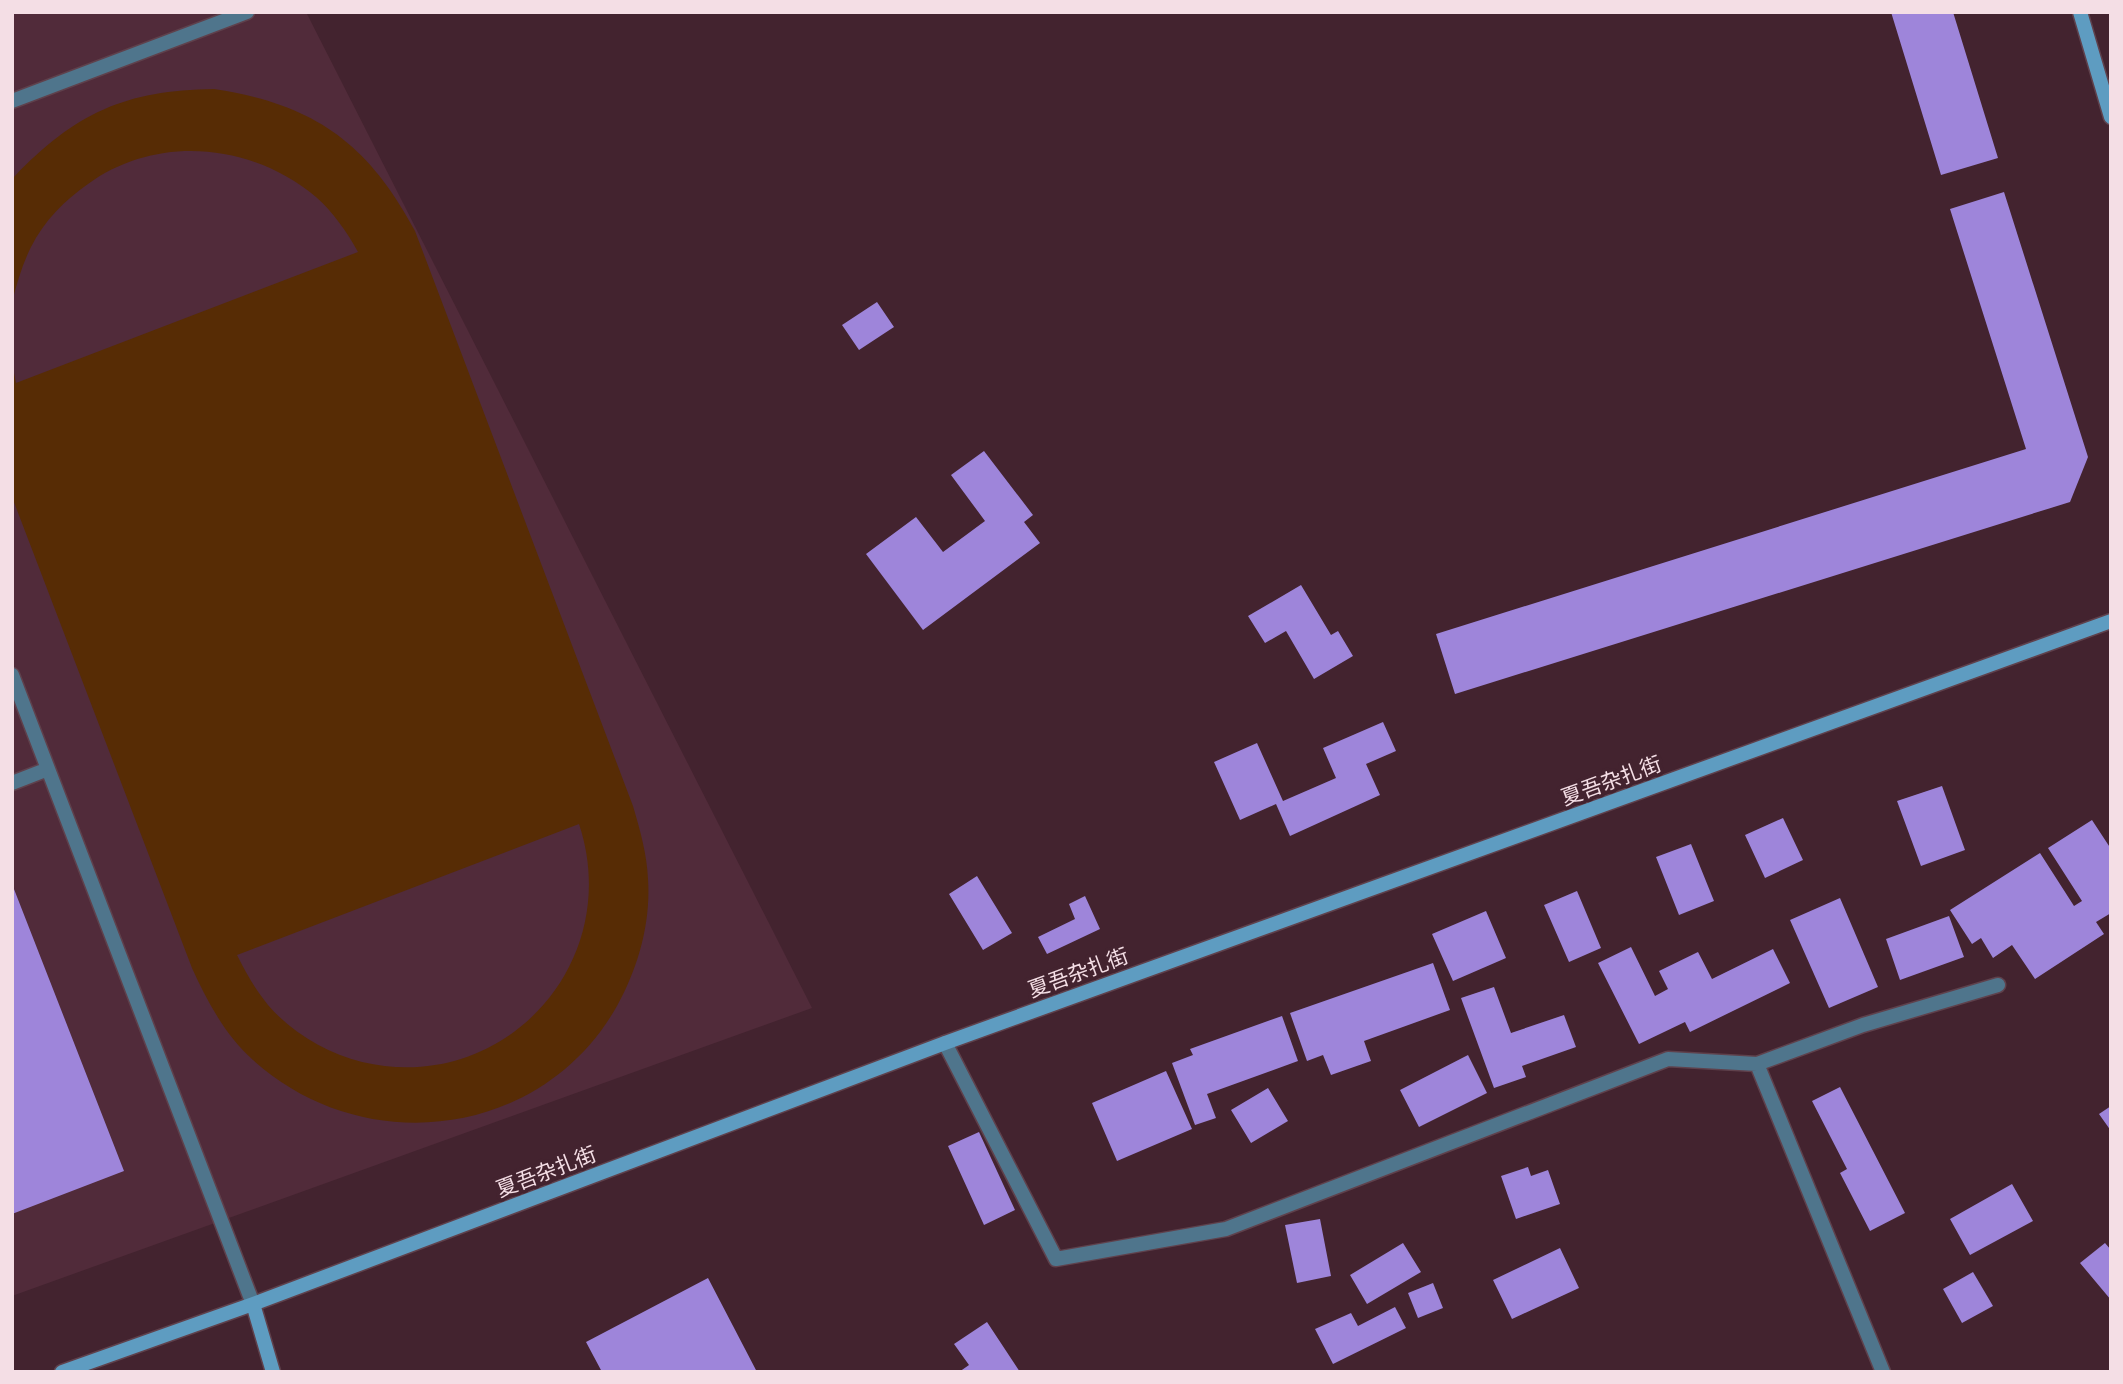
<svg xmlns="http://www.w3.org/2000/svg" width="2123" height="1384" font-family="Manrope,'Noto Sans SC',sans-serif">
	<rect width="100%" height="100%" fill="#43232f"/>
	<!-- built -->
	<path fill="#512b3a" d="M12,12H306L812,1008L12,1296Z"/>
	<!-- green -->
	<path fill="#572c05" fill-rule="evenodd" d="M214,89C314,104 368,143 415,231L633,806C640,830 647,854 648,879C651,923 638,968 617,1006C542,1139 364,1160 253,1060C225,1035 207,1001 192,968L12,497V363L16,383L358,252C347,232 333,212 316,197C252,143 157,134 88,184C65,200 44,221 31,247C22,265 17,283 12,302V179L14,177C75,113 126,90 214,89ZM579,824C625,962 504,1096 362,1062C327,1053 292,1033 268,1005C255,989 246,973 237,955Z"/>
	<!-- building -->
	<path fill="#9e85da" d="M1891,12H1953L1998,158L1941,175Z
		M2004,192L2088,457L2070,502L1455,694L1436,634L2026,449L1950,209Z
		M877,302L894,327L859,350L842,325Z
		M984,451L1033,515L1024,522L1040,543L923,630L866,554L916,517L943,552L985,521L951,475Z
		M1301,585L1331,635L1338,631L1353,656L1314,679L1286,631L1265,643L1248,616Z
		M1383,722L1396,751L1366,764L1380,795L1290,836L1276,804L1240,820L1214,762L1257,743L1283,801L1336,778L1323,748Z
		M1942,786L1965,850L1921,866L1897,801Z
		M1783,818L1803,860L1765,878L1745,835Z
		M2092,820L2111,849V913L2096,922L2104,934L2035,979L2012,945L1993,958L1981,938L1972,944L1950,910L2040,853L2074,906L2082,901L2048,848Z
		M1691,844L1714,901L1679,915L1656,857Z
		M977,876L1012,933L983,950L949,894Z
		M12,884L124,1171L12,1214Z
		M1577,891L1601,948L1569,962L1544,905Z
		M1085,896L1100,929L1047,954L1038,937L1075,919L1069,904Z
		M1840,898L1878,987L1829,1008L1790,920Z
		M1486,911L1506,958L1453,981L1432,934Z
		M1949,916L1964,957L1900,980L1886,939Z
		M1631,947L1655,996L1668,989L1659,971L1698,952L1712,979L1773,949L1790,983L1690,1032L1685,1022L1639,1044L1598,963Z
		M1433,963L1450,1010L1364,1041L1371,1061L1331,1075L1323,1055L1307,1061L1290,1013Z
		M1494,987L1511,1033L1564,1015L1576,1047L1522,1066L1526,1077L1494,1088L1461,998Z
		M1282,1016L1298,1061L1207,1094L1216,1118L1195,1125L1172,1063L1193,1055L1190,1049Z
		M1468,1055L1487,1093L1419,1127L1400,1090Z
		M1166,1071L1192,1129L1117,1161L1092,1103Z
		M1840,1087L1905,1213L1870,1231L1840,1173L1847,1169L1812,1101Z
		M1268,1088L1288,1121L1251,1143L1231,1110Z
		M2111,1106V1131L2099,1114Z
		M979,1132L1015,1210L984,1225L948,1146Z
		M1528,1167L1531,1176L1548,1170L1560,1204L1516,1219L1501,1176Z
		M2012,1184L2033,1221L1970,1255L1950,1219Z
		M1320,1219L1331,1276L1297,1283L1285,1225Z
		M1403,1243L1421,1272L1367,1304L1350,1275Z
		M2105,1243L2111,1250V1300L2080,1263Z
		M1560,1248L1579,1288L1512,1319L1493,1280Z
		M1973,1272L1993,1306L1962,1323L1943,1289Z
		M708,1278L757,1372H602L586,1342Z
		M1433,1283L1443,1308L1418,1318L1408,1293Z
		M1395,1307L1406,1328L1333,1364L1315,1329L1351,1313L1358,1326Z
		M987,1322L1020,1372H959L969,1365L954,1344Z"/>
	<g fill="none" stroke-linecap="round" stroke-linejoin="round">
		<!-- lane casing -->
		<g stroke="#5f414c" stroke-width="17">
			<path id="lane" d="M12,101L247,12
				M12,675L253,1304
				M12,783L48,769"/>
		</g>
		<!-- street casing -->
		<g stroke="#5f414c" stroke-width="17">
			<path id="street" d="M945,1043L1056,1259L1226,1229L1668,1059L1757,1064L1883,1372
				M1757,1064L1863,1025L1998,985"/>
		</g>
		<!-- secondary casing -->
		<g stroke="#5f414c" stroke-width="17">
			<path id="secondary" d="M2080,12L2111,117
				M253,1304L273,1372
				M62,1372L253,1304L945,1043L2111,621"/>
		</g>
		<!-- lane -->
		<use href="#lane" stroke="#4f758c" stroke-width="14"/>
		<!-- street -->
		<use href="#street" stroke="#4f758c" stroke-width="14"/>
		<!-- secondary -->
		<use href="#secondary" stroke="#5e9cc1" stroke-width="14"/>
	</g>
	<g text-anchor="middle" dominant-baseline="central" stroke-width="7" stroke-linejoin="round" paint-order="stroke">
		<!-- street labels -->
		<g font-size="21" fill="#f4dee5" stroke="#43232f">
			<text transform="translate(1611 780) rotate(-20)">夏吾杂扎街</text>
			<text transform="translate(1078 972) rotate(-20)">夏吾杂扎街</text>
			<text transform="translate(546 1171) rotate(-21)">夏吾杂扎街</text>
		</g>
	</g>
	<!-- border -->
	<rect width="2123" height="1384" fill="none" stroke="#f4dee5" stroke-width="28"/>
</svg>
